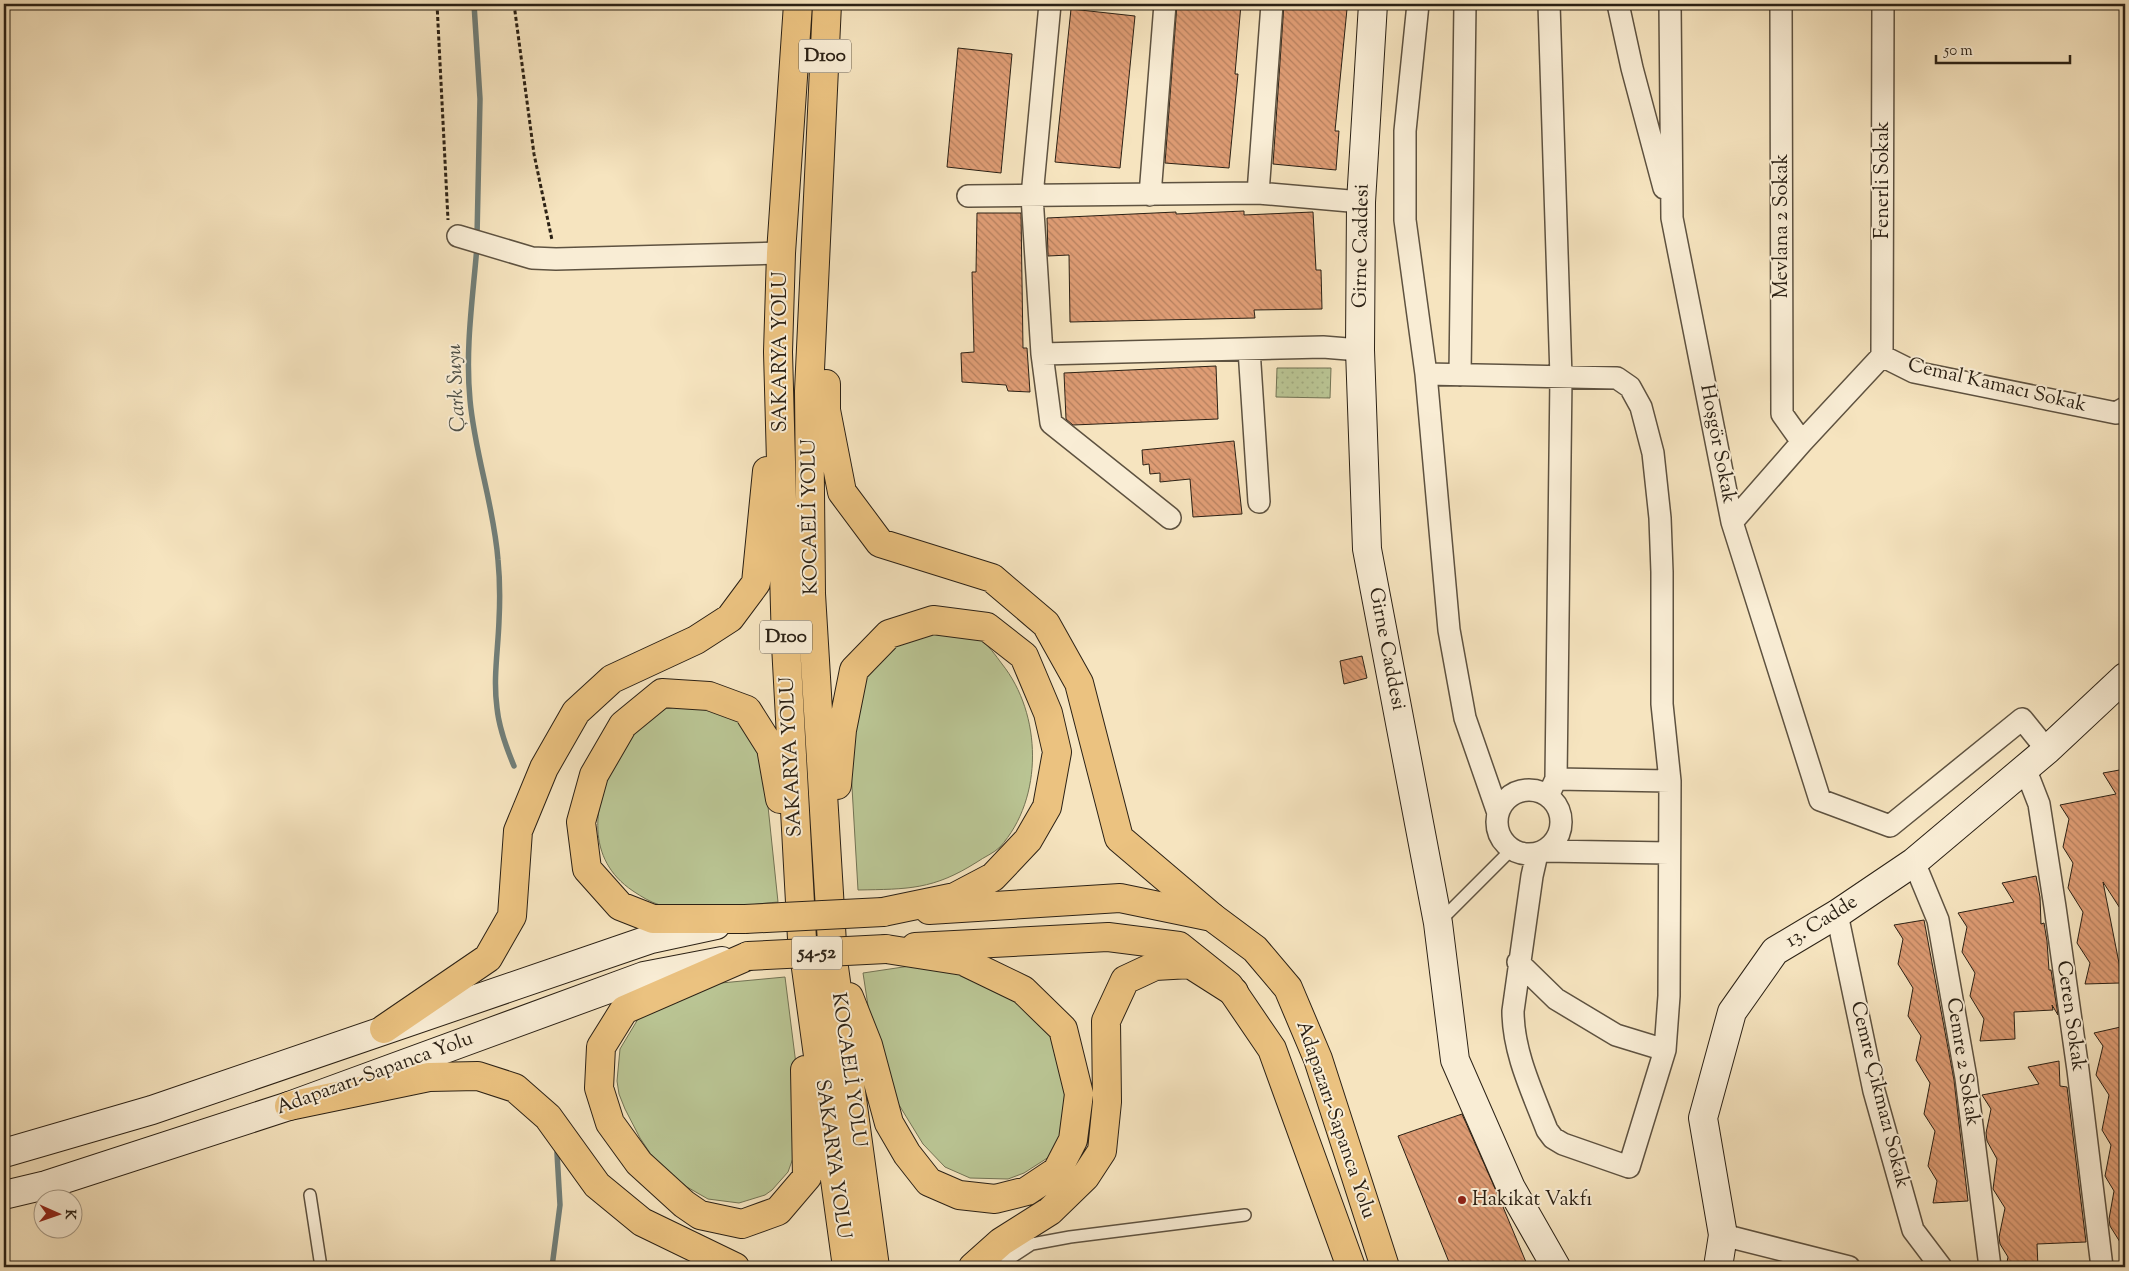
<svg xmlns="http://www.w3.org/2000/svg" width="2129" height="1271" font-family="'Sorts Mill Goudy',serif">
	<defs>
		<pattern id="park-dots" width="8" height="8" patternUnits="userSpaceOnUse" patternTransform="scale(1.25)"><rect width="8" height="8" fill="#bac594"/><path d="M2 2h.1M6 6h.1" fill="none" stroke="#a0a97f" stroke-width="1.8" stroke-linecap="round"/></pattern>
		<pattern id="building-back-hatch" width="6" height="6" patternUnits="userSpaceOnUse" patternTransform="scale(1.25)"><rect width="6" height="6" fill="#de9c74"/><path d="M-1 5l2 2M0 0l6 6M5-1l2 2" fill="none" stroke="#b47f5e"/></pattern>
	</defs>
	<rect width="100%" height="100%" fill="#f6e4bf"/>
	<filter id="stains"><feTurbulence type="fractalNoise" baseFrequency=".004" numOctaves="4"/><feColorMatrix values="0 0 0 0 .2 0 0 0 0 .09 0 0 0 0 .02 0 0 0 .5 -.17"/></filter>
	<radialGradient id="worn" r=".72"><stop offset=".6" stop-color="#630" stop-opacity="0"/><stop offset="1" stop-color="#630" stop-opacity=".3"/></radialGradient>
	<!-- grass -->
	<path fill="#bac594" stroke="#727354" d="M896,627C916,630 936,633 956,636C963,637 973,637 979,639C988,644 996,656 1002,664C1042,714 1044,798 1000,847C994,853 984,857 977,862C933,890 908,889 858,890L851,770L852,698Z
		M677,697L747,723L764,768L778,902C742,905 695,915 660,905C650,902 642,897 633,891C585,859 593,804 616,759C620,752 623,745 627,739C635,727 665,707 677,697Z
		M930,963L985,974L1059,1040L1069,1118L1052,1155L1024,1173L1008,1179L970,1178L945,1167L923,1144L896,1100L872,1032L863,973Z
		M785,977L800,1096L793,1158L788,1172L772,1190L765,1195L739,1203L708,1199L687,1187L667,1171L652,1156L640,1138L625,1109L619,1094L617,1081L620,1049L638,1019L689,986Z"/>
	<!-- park -->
	<path fill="url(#park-dots)" stroke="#727354" d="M1277,368H1331L1330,398L1276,397Z"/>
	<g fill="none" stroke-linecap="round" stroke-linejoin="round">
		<!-- stream -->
		<path stroke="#717e78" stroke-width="5.5" d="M474,4L480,99L477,236
			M477,246C473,297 465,348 470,400C475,455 494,506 498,560C500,580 500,601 499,621C498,650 493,679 497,708C499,728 506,747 514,766
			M552,1267L560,1205L557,1153"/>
	</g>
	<!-- building -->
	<path fill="url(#building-back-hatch)" stroke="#2b2115" d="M1177,4H1241L1235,74H1238L1229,168L1165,163Z
		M1284,4L1347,9L1335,131H1339L1336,170L1273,164Z
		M1071,9L1135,16L1120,168L1055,162Z
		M958,48L1012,54L1001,173L947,167Z
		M1244,211V215L1313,212L1316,270H1321L1322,309L1254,310L1255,318L1070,322L1069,255L1048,256L1047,218L1176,212V214Z
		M977,213H1021L1023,348H1027L1030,392L1008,391L1006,385L962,382L961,353L974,352L972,272H976Z
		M1216,366L1218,419L1073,425L1066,419L1064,373Z
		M1234,441L1242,514L1193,517L1190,479L1160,482V473L1150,474L1149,464L1143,465L1142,450Z
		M1362,656L1367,678L1344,684L1340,661Z
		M2125,769V916L2103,882L2119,963L2120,983L2085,984L2090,963L2077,943L2083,912L2068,888L2073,863L2063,847L2069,819L2060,805L2116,794L2103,773Z
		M2036,876L2040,897L2041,924L2044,923L2047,941L2049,970H2051L2058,1015L2052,1005L2053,1010L2014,1012L2015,1039L1980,1041L1984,1019L1970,996L1975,973L1962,952L1967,927L1958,913L2014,902L2002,883Z
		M1924,920L1954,1080L1968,1201L1933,1203L1937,1181L1928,1166L1935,1131L1924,1114L1930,1083L1916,1060L1921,1036L1908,1016L1913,988L1898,964L1903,939L1894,925Z
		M2125,1026V1250L2110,1226L2109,1219L2114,1191L2105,1176L2111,1145L2102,1130L2109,1095L2096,1075L2103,1046L2094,1033Z
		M2059,1061L2060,1086L2067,1087L2086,1242L2037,1244L2038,1267H2006L2008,1257L2000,1244L1999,1237L2005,1208L1993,1189L1997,1159L1987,1141L1986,1133L1991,1109L1982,1095L2039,1084L2028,1067Z
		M1462,1114L1501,1202L1528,1267H1463L1461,1264L1451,1267L1398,1136Z"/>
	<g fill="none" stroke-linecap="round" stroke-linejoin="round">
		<!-- lane casing -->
		<g stroke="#5e5240" stroke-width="14">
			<path id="lane" d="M1439,922L1512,849
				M310,1195L321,1267
				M1003,1267L1009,1259L1032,1244L1070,1237L1245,1215"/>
		</g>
		<!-- street casing -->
		<g stroke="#5e5240" stroke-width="24">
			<path id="street" d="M1050,4L1032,196L1042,354L1051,423L1170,518
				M1418,4L1405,131V220L1426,374L1449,630L1465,718L1498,813
				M1618,4L1632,68L1664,188
				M1670,4L1672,218L1732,522L1820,800L1890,826L2022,719L2047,750
				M1781,4L1782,414L1802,442
				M1258,193L1272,4
				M1150,195L1165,4
				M968,196L1258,193L1361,202
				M458,236L532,258L556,259L781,253
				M1249,349L1259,502
				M1042,354L1323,347L1360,350
				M1882,356L1883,4
				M1426,374L1617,378L1630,387L1641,407L1653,453L1660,518L1662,572V704L1670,781L1669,996L1665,1050L1629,1167L1563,1144L1553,1138L1547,1130C1532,1091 1513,1052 1513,1011L1532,876L1537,854
				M1460,375L1465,4
				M1732,522L1802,442L1882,356L1914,372L2116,413L2125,408
				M2025,768L2039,804L2055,907L2078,1070L2102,1267
				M1556,779L1670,781
				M1497 822a32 32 0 1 1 64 0a32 32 0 1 1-64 0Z
				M1548,796L1556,779L1561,377L1549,4
				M1544,851L1669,853
				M1914,862L1938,920L1966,1078L1990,1267
				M1837,914L1874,1091L1913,1230L1941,1267
				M1518,962L1556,999L1616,1035L1665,1050
				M1723,1235L1849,1267"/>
		</g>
		<!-- secondary casing -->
		<g stroke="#2b2115" stroke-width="30">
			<path id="secondary" d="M1373,4L1361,202L1360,350L1367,549L1438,923L1455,1060L1511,1188L1556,1267
				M4,1153L152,1110L651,939L716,925
				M4,1195L46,1185L289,1106L644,976L722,961
				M1718,1267L1723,1235L1703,1118L1732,1012L1775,951L1837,914L1914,862L2047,750L2125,677"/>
		</g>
		<!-- primary casing -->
		<g stroke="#2b2115" stroke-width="30">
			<path id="primary" d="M929,910L1120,898L1212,917L1255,949L1288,988L1318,1059L1385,1267
				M915,947L1108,937L1179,946L1229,986L1272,1049L1351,1267"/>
		</g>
		<!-- highway casing -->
		<g stroke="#2b2115" stroke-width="30">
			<path id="highway" d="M798,4L781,253L778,352L786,645L802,939L847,1267
				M827,4L809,391L811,594L833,960L875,1267
				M826,384V410L842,492L880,543L992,578L1046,624L1079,683L1119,838L1212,917
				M837,785L842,730L854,670L889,634L933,620L987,627L1024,656L1048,713L1057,752L1047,807L1028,840L993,877L955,897L883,912
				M745,919H653L620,906L587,869L581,822L594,775L623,725L662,693L709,696L747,710L771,748L780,799
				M748,956L624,1010L601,1047L599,1088L610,1123L639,1163L684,1204L700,1215L742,1224L778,1211L807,1177L805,1070
				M849,997L868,1045L889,1123L907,1154L929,1182L959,1195L995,1199L1027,1191L1057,1171L1073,1140L1079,1094L1063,1029L1023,990L963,961L886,949
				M384,1029L488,958L512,916L518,831L544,768L576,712L612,679L696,640L730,618L756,583L767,471
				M289,1106L429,1077L478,1076L515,1088L548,1117L597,1185L642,1222L735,1267
				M973,1267L1001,1242L1050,1211L1085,1177L1102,1151L1107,1102L1106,1021L1125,980L1155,966L1190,964L1234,992"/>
		</g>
		<!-- path -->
		<path stroke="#2b2115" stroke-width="3" stroke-dasharray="4 2.5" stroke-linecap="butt" d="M437,4L448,220
			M514,4L534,154L552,240"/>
		<!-- lane -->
		<use href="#lane" stroke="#f9edd5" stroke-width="11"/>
		<!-- street -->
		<use href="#street" stroke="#f9edd5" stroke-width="21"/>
		<!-- secondary -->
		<use href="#secondary" stroke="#f9edd5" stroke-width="28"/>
		<!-- primary -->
		<use href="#primary" stroke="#ebc280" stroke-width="28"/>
		<!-- highway -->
		<use href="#highway" stroke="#ebc280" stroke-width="28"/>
		<!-- primary-bridge casing -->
		<g stroke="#2b2115" stroke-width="30" stroke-linecap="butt">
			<path id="primary-bridge" d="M745,919L883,912
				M748,956L886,949"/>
		</g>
		<!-- primary-bridge -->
		<use href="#primary-bridge" stroke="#ebc280" stroke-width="28"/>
	</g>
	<!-- markers -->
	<circle fill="#8f2418" stroke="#f9edd5" stroke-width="2" cx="1462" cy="1200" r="5"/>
	<g text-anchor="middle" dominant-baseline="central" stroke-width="4" stroke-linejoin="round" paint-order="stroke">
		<!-- shield labels -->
		<g fill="#f9edd5" stroke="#695e4f" stroke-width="1">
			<rect x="799" y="39.5" width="52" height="33" rx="4"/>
			<rect x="760" y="620.5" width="52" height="33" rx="4"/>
			<rect x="792" y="936.5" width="50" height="33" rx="4"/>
		</g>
		<g font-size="19" font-weight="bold" fill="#2b2115">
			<text x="825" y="56">D100</text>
			<text x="786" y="637">D100</text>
			<text x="817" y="953">54-52</text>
		</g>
		<!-- street labels -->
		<g font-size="20" fill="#2b2115" stroke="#f9edd5">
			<text transform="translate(1883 180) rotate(-90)">Fenerli Sokak</text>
			<text transform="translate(1782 226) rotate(-90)">Mevlana 2 Sokak</text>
			<text transform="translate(1362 246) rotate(-89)">Girne Caddesi</text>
			<text transform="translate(781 352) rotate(-90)">SAKARYA YOLU</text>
			<text transform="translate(1997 386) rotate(13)">Cemal Kamacı Sokak</text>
			<text transform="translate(1717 444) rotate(79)">Hoşgör Sokak</text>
			<text transform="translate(811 517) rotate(-91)">KOCAELİ YOLU</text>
			<text transform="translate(1386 649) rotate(79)">Girne Caddesi</text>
			<text transform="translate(792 757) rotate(-93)">SAKARYA YOLU</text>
			<text transform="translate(1822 922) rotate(-32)">13. Cadde</text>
			<text transform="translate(2070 1016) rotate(82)">Ceren Sokak</text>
			<text transform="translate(1962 1062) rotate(81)">Cemre 2 Sokak</text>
			<text transform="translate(848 1070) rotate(82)">KOCAELİ YOLU</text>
			<text transform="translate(375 1074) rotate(-20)">Adapazarı-Sapanca Yolu</text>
			<text transform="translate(1879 1095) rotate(76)">Cemre Çıkmazı Sokak</text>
			<text transform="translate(1335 1120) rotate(71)">Adapazarı-Sapanca Yolu</text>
			<text transform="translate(832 1159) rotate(82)">SAKARYA YOLU</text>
		</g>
		<!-- poi labels -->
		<g font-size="20" fill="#2b2115" stroke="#f9edd5" text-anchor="start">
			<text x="1472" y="1200">Hakikat Vakfı</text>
		</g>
		<!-- water labels -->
		<g font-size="21" font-style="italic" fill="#4e5047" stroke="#f9edd5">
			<text transform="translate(457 388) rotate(-93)">Çark Suyu</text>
		</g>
	</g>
	<!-- margin -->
	<rect width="2129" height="1271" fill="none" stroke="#f6e4bf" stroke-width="20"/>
	<rect x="5" y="5" width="2119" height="1261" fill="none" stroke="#2b2115" stroke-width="2.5"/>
	<rect x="10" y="10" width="2109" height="1251" fill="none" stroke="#2b2115"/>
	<!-- north arrow -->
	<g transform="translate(58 1214) rotate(92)"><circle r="24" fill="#f9edd5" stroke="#a79b88"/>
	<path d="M0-4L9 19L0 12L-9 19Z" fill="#8f2418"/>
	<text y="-8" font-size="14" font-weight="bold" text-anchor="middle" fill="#2b2115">K</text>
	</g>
	<!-- scale -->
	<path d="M1936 55v8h134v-8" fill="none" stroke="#2b2115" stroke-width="2.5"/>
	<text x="1944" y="55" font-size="15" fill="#2b2115" stroke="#f9edd5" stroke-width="4" paint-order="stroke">50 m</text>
	<rect width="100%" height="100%" filter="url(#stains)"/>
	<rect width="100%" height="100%" fill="url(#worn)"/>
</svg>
